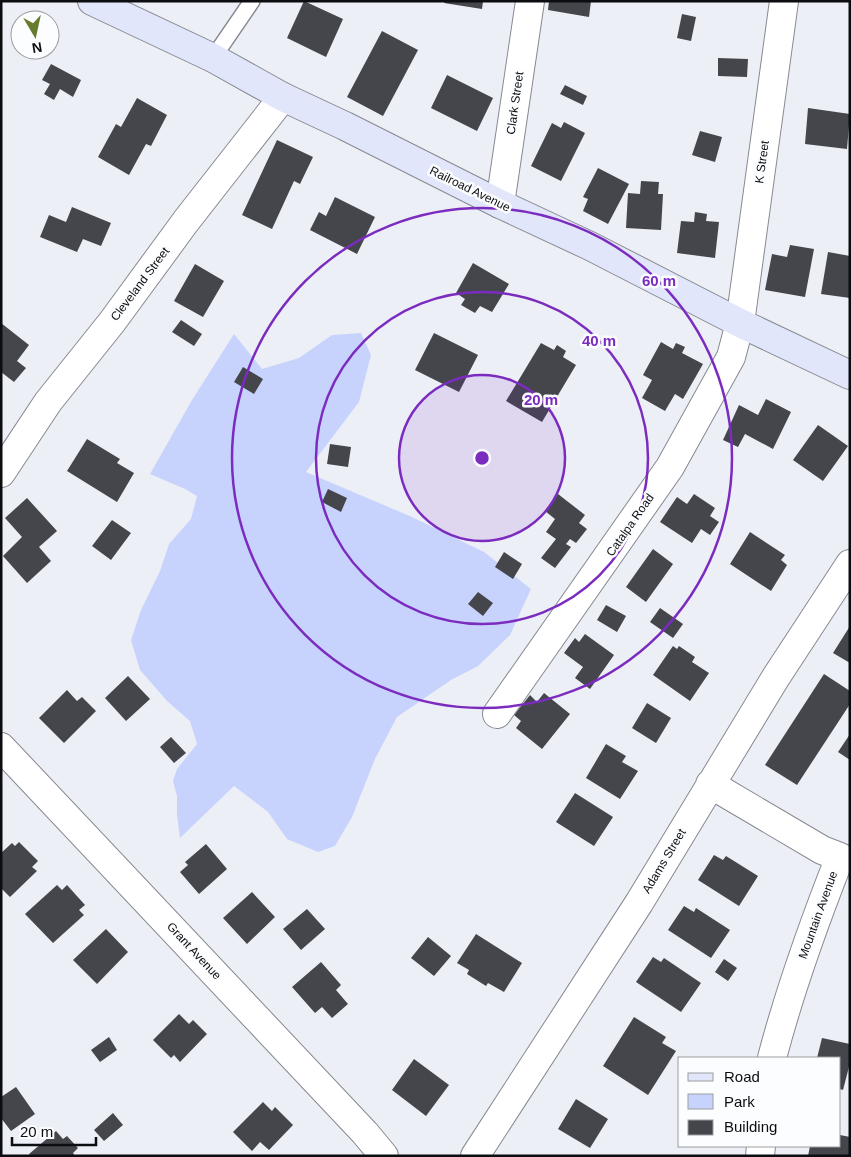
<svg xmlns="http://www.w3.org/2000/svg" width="851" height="1157" font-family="Helvetica,sans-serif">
	<rect width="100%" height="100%" fill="#edeff7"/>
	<!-- green -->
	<path fill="#c8d3fd" d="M361,333L371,355L359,402L306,472L412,517L484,552L531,589L510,635L478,666L451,680L397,717L375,759L352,817L335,846L318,852L287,839L268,812L234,786L180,838L177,815V796L173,781L177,769L197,744L190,721L167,701L140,670L131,640L141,610L160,571L169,544L191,519L197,496L185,489L150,474L192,400L234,334L262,369L299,358L332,335Z"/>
	<!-- building -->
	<path fill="#44464c" d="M304,1L343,19L326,57L287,38Z
		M445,1H483L482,9L444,3Z
		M549,1H591L589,17L548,10Z
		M682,14L696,17L691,41L677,38Z
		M382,31L418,50L383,116L347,97Z
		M718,58L748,59L747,77L718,76Z
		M51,64L81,80L73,97L60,89L54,100L44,94L50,84L42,80Z
		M447,75L493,98L477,131L431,108Z
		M565,85L587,96L583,105L560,94Z
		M137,98L167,115L151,146L146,144L129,175L98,157L116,124L121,127Z
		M808,108L850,114L847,149L805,144Z
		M564,122L585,133L561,181L531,166L552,123L561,128Z
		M700,131L722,137L715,162L692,155Z
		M277,140L313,157L300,184L294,181L272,229L242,215Z
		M598,168L629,184L608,224L583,211L588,199L583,197Z
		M641,181L659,182L658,194H663L661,230L626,228L628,193L640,194Z
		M335,197L375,217L357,254L310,230L319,212L326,216Z
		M72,207L111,223L101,246L83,239L77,252L40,237L49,215L66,222Z
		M695,212L707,214L706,221L719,222L715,258L677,253L681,221L694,222Z
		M790,245L814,249L805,297L765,290L772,254L787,257Z
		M828,252L850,256V298L821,294Z
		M473,263L509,284L492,312L480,306L475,313L461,305L465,299L456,293Z
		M195,264L224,281L203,317L174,301Z
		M181,320L202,334L194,346L172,332Z
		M1,323L29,345L17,361L26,368L14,382L1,372Z
		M434,333L478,355L459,392L415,370Z
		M661,342L673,349L676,343L685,347L682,353L703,364L683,399L675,394L665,411L642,398L652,380L643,375Z
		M541,343L554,350L557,345L566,351L563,357L576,365L542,422L506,401Z
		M243,367L263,379L254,394L234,382Z
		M766,399L791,412L773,449L745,434L738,447L723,440L739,405L758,415Z
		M818,425L848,446L823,481L793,460Z
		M87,439L120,459L117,463L134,473L117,502L67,471Z
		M330,444L351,447L348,467L327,464Z
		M328,489L347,498L341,512L322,502Z
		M558,494L585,515L579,523L587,529L576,543L570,539L566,544L571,547L555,568L541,558L556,539L546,532L555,519L545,511Z
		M694,494L715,508L710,516L719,522L710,535L701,529L692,543L660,522L677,497L687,504Z
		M27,498L57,531L39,547L51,561L27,583L3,556L22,537L5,518Z
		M112,520L131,533L111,560L92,546Z
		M750,532L785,555L781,560L787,565L771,591L730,564Z
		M653,549L673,564L646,602L626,587Z
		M504,552L522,564L513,579L495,567Z
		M478,592L493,603L483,616L468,604Z
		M606,605L626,616L617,632L597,620Z
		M660,608L683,624L673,638L650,622Z
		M850,626V663L833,653Z
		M585,634L614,655L590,689L575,678L583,667L564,653L575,638L579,642Z
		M673,646L677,649L679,646L695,657L692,662L709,673L690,701L653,675Z
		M824,674L850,691V704L797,785L765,765Z
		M128,676L150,699L126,721L105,698Z
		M67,690L77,701L82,697L96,711L64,743L39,718Z
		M544,693L570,714L542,749L516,728L521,721L514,715L530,695L537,702Z
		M647,703L671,718L656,743L632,728Z
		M850,734V760L838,752Z
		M171,737L186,753L174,763L160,747Z
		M606,744L626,756L622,762L638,771L620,799L586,778Z
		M575,793L613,817L594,846L556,822Z
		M19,842L38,861L32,867L37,871L10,897L1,888V853L12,843L15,846Z
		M206,844L227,869L199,894L180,872L188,865L185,862Z
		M714,855L723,860L726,856L758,876L739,906L698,880Z
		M57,885L62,890L67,885L85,905L79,910L84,915L53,943L25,914Z
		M252,892L275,917L247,944L223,918Z
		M684,906L694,912L696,908L730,930L711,958L668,930Z
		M307,909L325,929L301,950L283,929Z
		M106,929L128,952L97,984L73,960Z
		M476,934L522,963L504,992L488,983L486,986L467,974L469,970L457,963Z
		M428,937L451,956L434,976L411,958Z
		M653,957L661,962L664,958L701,983L681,1012L636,982Z
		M724,959L737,968L728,981L715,972Z
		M321,962L341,985L336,990L348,1004L332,1018L322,1007L315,1013L292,987Z
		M179,1014L189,1024L193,1020L207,1034L180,1062L174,1055L171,1058L153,1040Z
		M634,1017L666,1037L662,1043L676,1051L648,1095L603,1066Z
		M109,1037L117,1050L100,1062L91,1050Z
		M822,1038L850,1044V1063L843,1090L840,1089V1058H817Z
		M414,1059L449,1085L426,1116L392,1090Z
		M16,1087L35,1114L11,1131L1,1118V1097Z
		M576,1099L608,1119L590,1148L558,1129Z
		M263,1102L272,1111L275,1107L293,1125L269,1150L260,1142L252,1151L233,1132Z
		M113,1113L123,1125L104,1141L94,1130Z
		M56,1131L63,1139L67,1136L78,1148L73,1153L75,1156H30L29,1154Z
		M840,1135L850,1137V1156H808L810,1146H840Z"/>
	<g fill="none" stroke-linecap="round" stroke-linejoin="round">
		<!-- lane casing -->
		<g stroke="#878990" stroke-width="18">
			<path id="lane" d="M213,58L252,1"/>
		</g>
		<!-- street casing -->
		<g stroke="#878990" stroke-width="30">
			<path id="street" d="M500,204L530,1
				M1,473L48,402L112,322L186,221L283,97
				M497,714L670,467L731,357L740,323L784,1
				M1,747L365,1133L384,1156
				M710,784L822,850L840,857C814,923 790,989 772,1058
				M475,1156L639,903L776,677L850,564
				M760,1156L761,1146"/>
		</g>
		<!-- secondary casing -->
		<g stroke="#878990" stroke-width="30">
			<path id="secondary" d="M92,1L213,58L283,97L345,126L500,204L590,246L740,323L850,375"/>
		</g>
		<!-- lane -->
		<use href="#lane" stroke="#fff" stroke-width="15"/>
		<!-- street -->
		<use href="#street" stroke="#fff" stroke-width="28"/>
		<!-- secondary -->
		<use href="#secondary" stroke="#e1e6fb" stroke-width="28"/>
	</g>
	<!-- distance rings -->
	<circle cx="482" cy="458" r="83" fill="#7b2cbf" fill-opacity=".12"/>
	<g fill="none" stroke="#7b2cbf" stroke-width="2.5">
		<circle cx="482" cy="458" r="83"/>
		<circle cx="482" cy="458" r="166"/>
		<circle cx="482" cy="458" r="250"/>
	</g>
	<g text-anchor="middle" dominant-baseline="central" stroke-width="5" stroke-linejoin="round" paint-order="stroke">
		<!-- street labels -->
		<g font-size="12" fill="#0c0d10" stroke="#fcfdfe">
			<text transform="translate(515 103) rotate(-82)">Clark Street</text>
			<text transform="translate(762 162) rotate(-82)">K Street</text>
			<text transform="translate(470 189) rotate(26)">Railroad Avenue</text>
			<text transform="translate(140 284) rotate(-53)">Cleveland Street</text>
			<text transform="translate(630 525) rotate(-55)">Catalpa Road</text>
			<text transform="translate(664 861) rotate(-59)">Adams Street</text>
			<text transform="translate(818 915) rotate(-70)">Mountain Avenue</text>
			<text transform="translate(194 951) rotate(47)">Grant Avenue</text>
		</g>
	</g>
	<circle cx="482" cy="458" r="8" fill="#7b2cbf" stroke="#fcfdfe" stroke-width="2.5"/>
	<g font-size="15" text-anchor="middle" font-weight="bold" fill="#7b2cbf" stroke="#fcfdfe" stroke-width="5" stroke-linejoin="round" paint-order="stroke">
		<text x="659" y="286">60 m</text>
		<text x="599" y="346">40 m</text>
		<text x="541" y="405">20 m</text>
	</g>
	<!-- border -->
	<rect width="851" height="1157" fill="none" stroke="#0c0d10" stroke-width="5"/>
	<!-- legend -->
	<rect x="678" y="1057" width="162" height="90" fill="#fcfdfe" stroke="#9c9d9f"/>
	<rect x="688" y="1073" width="25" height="8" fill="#e1e6fb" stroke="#9c9d9f"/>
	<text x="724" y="1082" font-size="15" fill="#0c0d10">Road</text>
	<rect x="688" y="1094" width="25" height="15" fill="#c8d3fd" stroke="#9c9d9f"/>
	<text x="724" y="1107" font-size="15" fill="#0c0d10">Park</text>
	<rect x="688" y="1120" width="25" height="15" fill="#44464c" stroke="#9c9d9f"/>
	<text x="724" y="1132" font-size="15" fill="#0c0d10">Building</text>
	<!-- north arrow -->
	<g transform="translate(35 35) rotate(171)"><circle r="24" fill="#fcfdfe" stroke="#9c9d9f"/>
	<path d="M0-4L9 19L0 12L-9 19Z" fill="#667c2d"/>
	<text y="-8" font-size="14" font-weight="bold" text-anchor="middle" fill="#0c0d10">N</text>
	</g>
	<!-- scale -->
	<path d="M12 1137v8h84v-8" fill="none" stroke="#0c0d10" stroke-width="2.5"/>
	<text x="20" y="1137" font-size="15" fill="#0c0d10" stroke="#fcfdfe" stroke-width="4" paint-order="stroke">20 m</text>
</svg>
